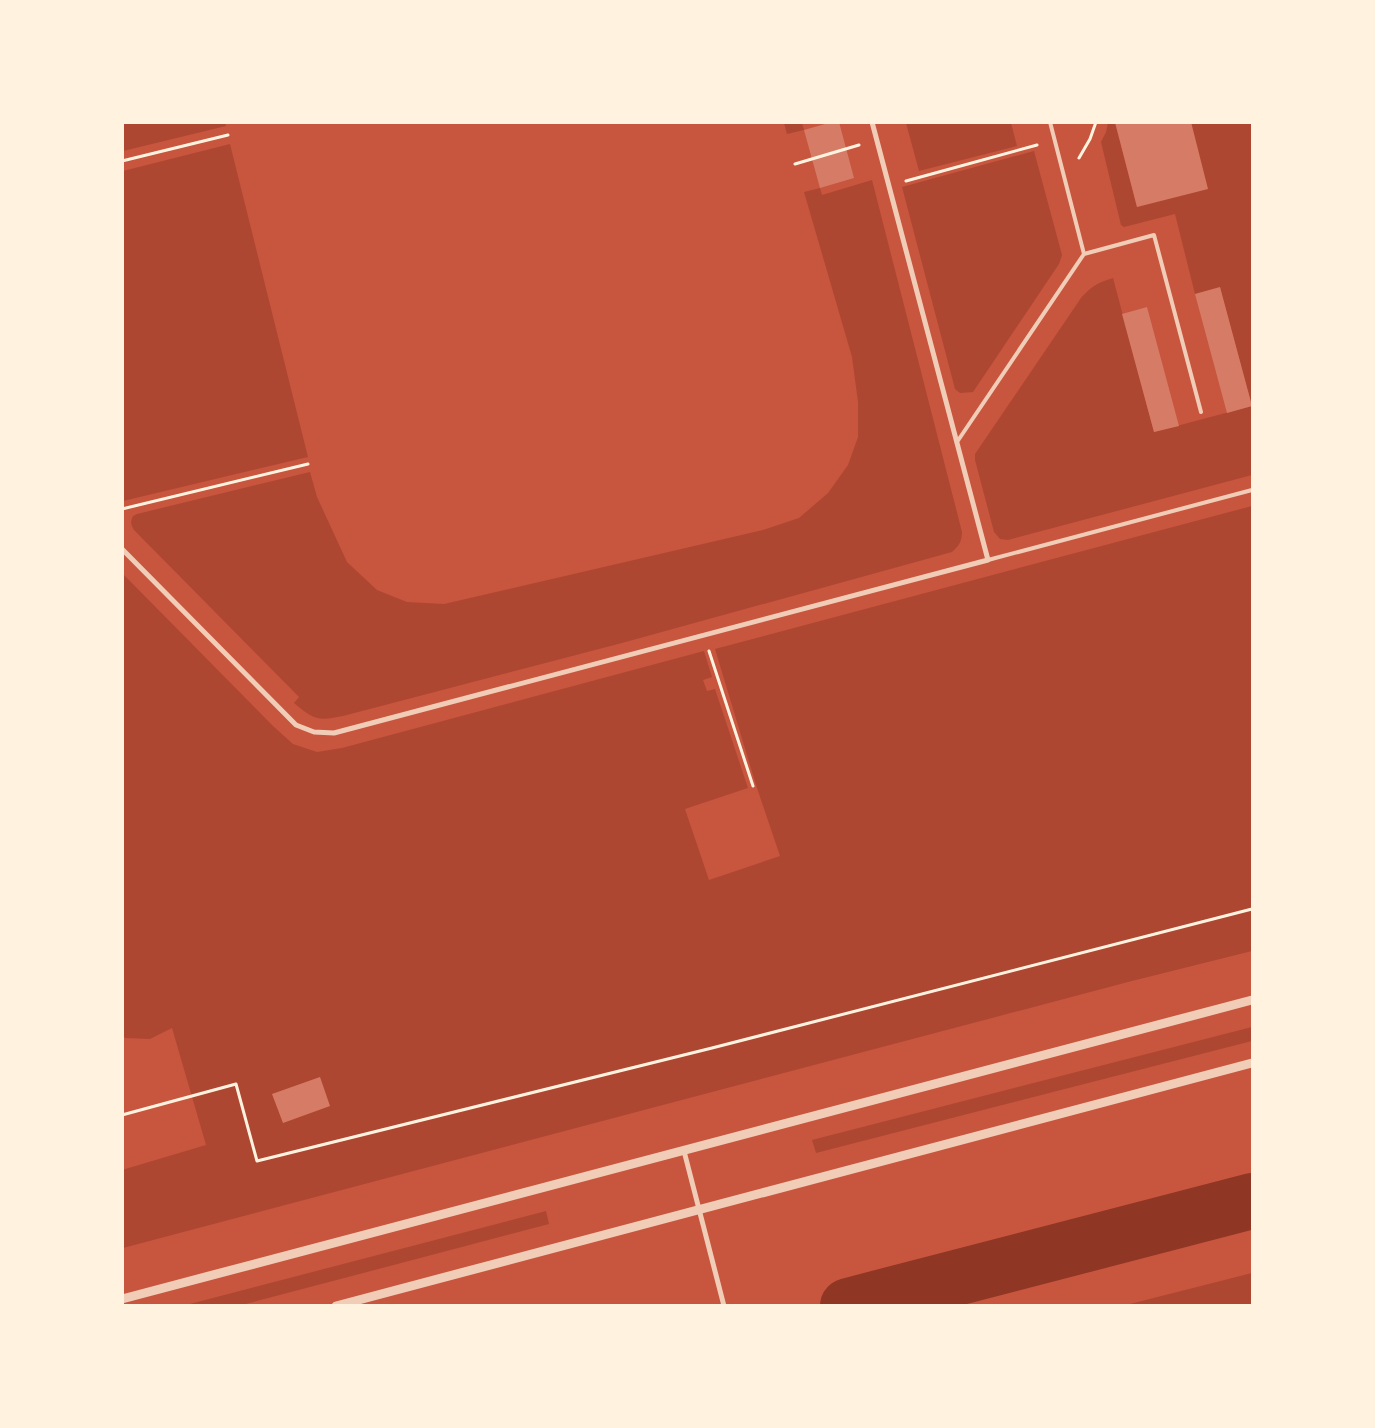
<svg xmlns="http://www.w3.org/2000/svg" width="1375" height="1428" font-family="Rubik,sans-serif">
	<rect width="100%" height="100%" fill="#c8553d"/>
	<!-- green -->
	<path fill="#ae4732" d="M225,122L226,126L123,151V123Z
		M784,123H802L804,130L787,134Z
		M906,123H1011L1017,146L919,171Z
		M1108,123H1115L1137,207L1191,123H1252V475L1008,540L1000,539L994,532L975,460V454L1081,298C1092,286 1097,283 1113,278L1154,432L1252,406L1220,288L1195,294L1175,214L1124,227L1121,225L1101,142L1106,132Z
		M230,144L308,457L123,501V171Z
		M1034,151L1062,255L1059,264L973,392L960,393L955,389L902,187Z
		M872,180L962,532C962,541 959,546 952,552L622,643L343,716C318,721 314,720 294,703L299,697L134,530C131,525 130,522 133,516L137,514L310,472L317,497L347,562L377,590L407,602L444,604L763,530L799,518L828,493L848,465L858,437V402L852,357L804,192L820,188L822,195Z
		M1252,506V951L1128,982L123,1248L122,1170L206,1145L172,1028L150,1039L125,1038L123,1035V574L273,726L293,744L317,752L342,748L704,651L712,677L703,680L707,691L715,689L748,788L685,809L709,880L780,856L756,785L715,649Z
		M1252,1027V1041L816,1153L812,1140Z
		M546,1211L549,1224L242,1305H186Z
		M1252,1273V1305H1126Z"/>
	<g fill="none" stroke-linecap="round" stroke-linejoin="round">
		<!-- river -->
		<path stroke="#8f3625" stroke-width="56" d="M848,1306L1252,1201"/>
	</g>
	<!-- building -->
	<path fill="#d67c66" d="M832,122H839L854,178L820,188L804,130Z
		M1115,122H1191L1208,189L1137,207Z
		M1220,287L1252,406L1227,413L1195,294Z
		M1147,307L1179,426L1154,432L1122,314Z
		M320,1077L330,1106L283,1123L272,1094Z"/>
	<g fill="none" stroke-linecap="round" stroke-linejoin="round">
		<!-- path -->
		<path stroke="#fff3e0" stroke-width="3" d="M1079,158L1090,139L1096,122
			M122,161L228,135
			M795,164L859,145
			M906,181L1037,145
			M122,509L308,464
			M709,651L753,786
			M122,1115L236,1084L257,1161L712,1048L1252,909"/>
		<!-- service -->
		<path stroke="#f1ccb7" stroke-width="4" d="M1084,254L1154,235L1201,412
			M957,442L1084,254L1050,122
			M988,560L1252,490"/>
		<!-- minor -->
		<path stroke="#f1ccb7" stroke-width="5" d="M122,549L296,725L314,732L334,733L988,560L872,122
			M684,1151L724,1306"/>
		<!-- tertiary -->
		<path stroke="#f1ccb7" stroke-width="9" d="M122,1299L1252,1000
			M336,1306L1252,1063"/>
	</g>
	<!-- border -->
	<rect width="1375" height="1428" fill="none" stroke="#fff3e0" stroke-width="248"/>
</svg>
